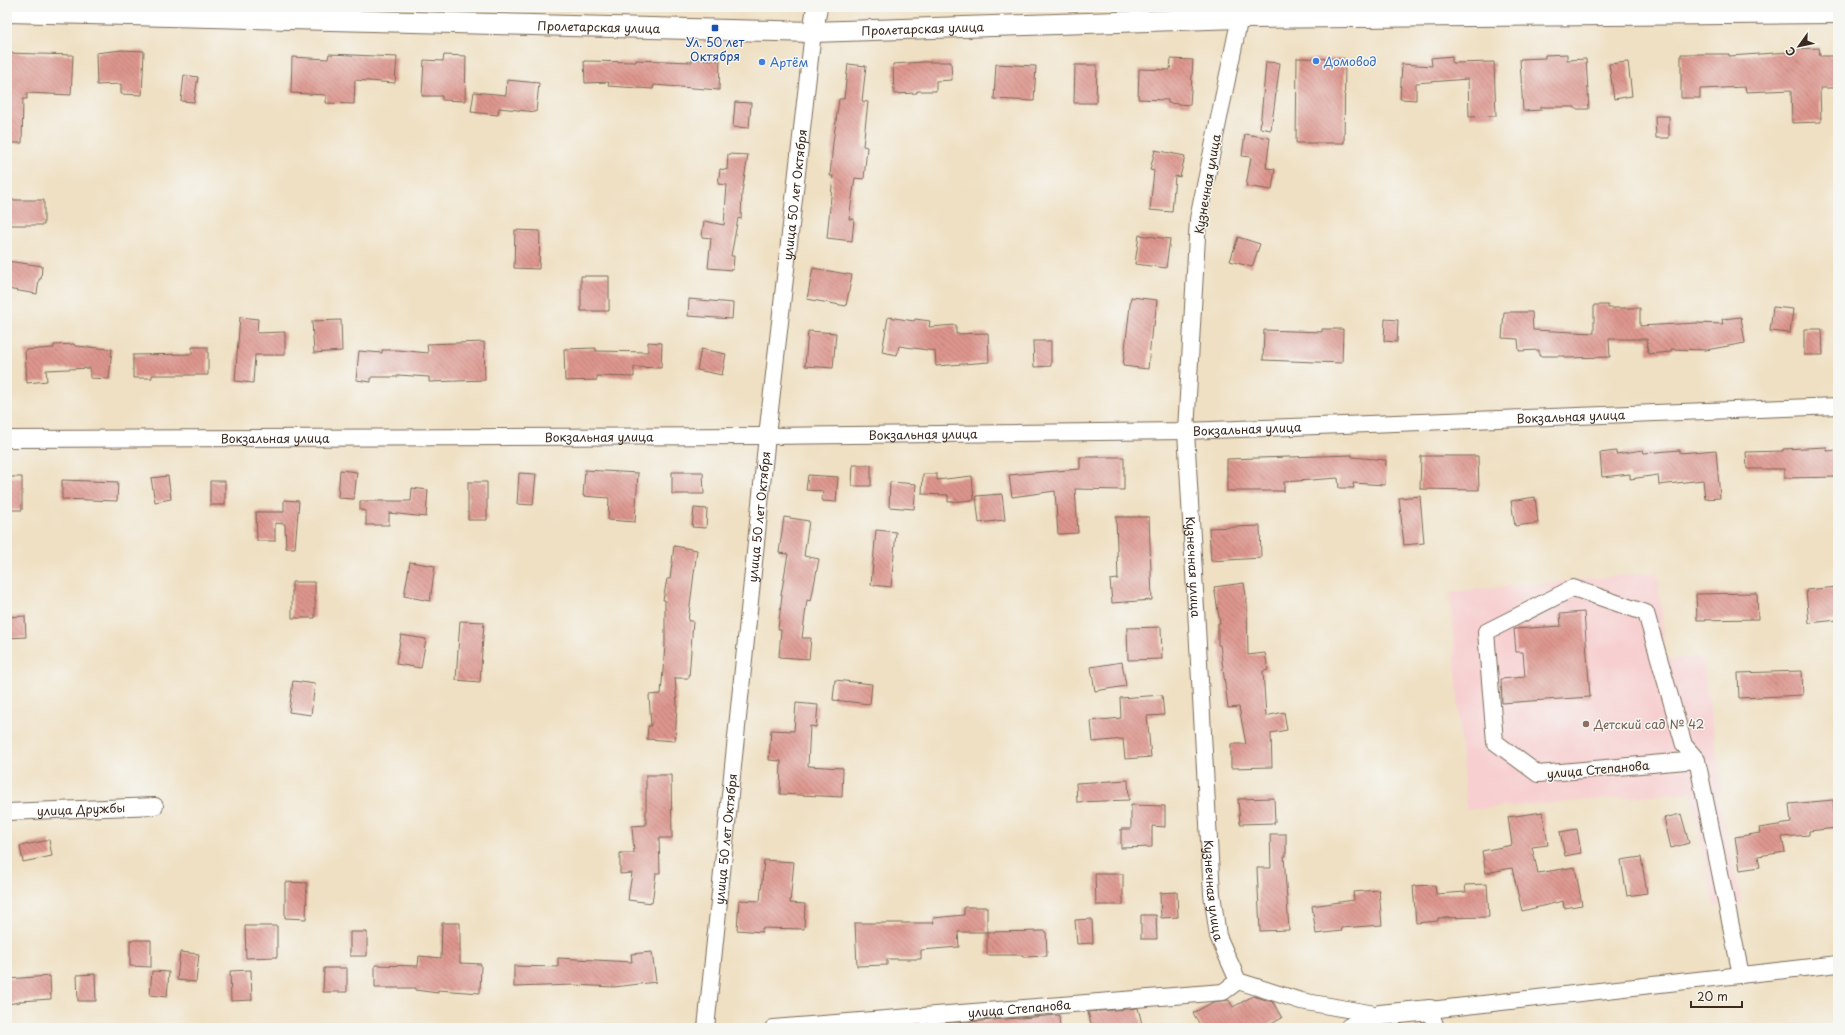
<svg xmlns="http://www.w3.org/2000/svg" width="1845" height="1035" font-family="'Playpen Sans',sans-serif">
	<defs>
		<pattern id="building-back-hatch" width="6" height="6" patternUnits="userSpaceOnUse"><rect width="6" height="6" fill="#dd958d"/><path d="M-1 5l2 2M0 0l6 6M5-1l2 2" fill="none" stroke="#b47a73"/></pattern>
	</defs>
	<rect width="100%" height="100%" fill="#f6f6f2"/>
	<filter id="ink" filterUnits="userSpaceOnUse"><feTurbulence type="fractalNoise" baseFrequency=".025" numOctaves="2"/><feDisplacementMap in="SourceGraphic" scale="8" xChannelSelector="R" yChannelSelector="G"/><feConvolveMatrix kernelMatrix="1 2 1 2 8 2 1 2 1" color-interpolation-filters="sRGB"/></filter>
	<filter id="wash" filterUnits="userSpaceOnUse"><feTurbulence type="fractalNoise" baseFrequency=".012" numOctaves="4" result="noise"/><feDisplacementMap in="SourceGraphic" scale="16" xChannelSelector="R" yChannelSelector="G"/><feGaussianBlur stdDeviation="0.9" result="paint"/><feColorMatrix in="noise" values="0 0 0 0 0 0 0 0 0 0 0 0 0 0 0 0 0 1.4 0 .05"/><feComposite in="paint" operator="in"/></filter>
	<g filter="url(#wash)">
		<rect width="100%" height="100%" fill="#efe0c3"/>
		<!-- built -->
		<path fill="#f7cfd0" d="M1657,572L1666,659L1702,658L1722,788L1717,793L1742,904L1714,906L1691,792L1466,810L1450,592Z"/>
		<g id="blocks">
			<!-- building -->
			<path fill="url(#building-back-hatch)" d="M1819,48L1820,56H1838V88H1820L1821,122L1792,123L1791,90L1746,92L1745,87L1700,89V98H1681V54H1729V56L1790,52V49Z
				M122,50L144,51L142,95L121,94V84L97,85L96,53Z
				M7,53L73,55L71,95L27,93V99H23L22,143H8L9,98H7Z
				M329,54L397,57L395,83L355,80L354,104L326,103V95L291,93L292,57L328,59Z
				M1567,54V60L1586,59L1589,109H1575V107H1541V110L1523,111L1520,59L1545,58V55Z
				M444,55L466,56L465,101L442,100V96H422L424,60L443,61Z
				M1452,56V63L1494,62L1496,116L1469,117L1468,79L1416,83V100L1400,99L1402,64L1432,66L1431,58Z
				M1297,58L1345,59L1344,143H1296Z
				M692,59L720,60L719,90L654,85L653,89L608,86L609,82L585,83L584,61L636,62V60L692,62Z
				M1171,59L1193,60L1190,105L1168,103V100L1138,99L1139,69L1170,70Z
				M923,62H951L952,80L936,81V91H917V93L894,94L893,64Z
				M1266,62L1280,63L1271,130L1260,128Z
				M1628,62L1632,96L1614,99L1609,64Z
				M848,64L866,66L862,101L868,102L863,146L867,147L864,179L855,178L849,219H854L852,241L827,238L833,176H830L833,143L839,99H844Z
				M996,64L1036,66L1034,101L994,99Z
				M1075,65H1097L1096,103H1074Z
				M184,75L198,77L194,102L181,101Z
				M507,80L539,83L536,112L499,108L498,115L471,112L474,92L506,95Z
				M735,102L751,103L749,128L733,127Z
				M1655,116H1669V138H1656Z
				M1245,134L1270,138L1266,168L1275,169L1272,190L1246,186L1251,157L1242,156Z
				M1155,150L1185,156L1180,177L1175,176L1172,212L1150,210L1154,171L1150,170Z
				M728,154L748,155L742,192L741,219L738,218L731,256H734L733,270L708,268L711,238L702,237L704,221L724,225L727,185L718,184L720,169L727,170Z
				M8,200H44V225H7Z
				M515,230L540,231L539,269L514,268Z
				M1139,235L1170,239L1166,268L1135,264Z
				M1238,237L1260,244L1252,267L1230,261Z
				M7,261L42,266L41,279H39L37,294L7,289Z
				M813,268L852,275L846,306L807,299Z
				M581,276H609V311H581Z
				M1131,297L1157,300L1154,326H1152L1148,369L1123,366Z
				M689,299L733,303L732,319L688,316Z
				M1594,305H1608V308H1640V326L1696,323L1723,324L1722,319L1741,317L1745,343L1706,350L1671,349V352L1648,354L1647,339H1609L1610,357L1565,358V356H1539V350L1519,351L1518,339L1502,338L1504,312H1532L1533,330L1594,333Z
				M1773,307L1793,309L1790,333L1770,331Z
				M240,317L258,319L257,333L285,332V355H255L253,383L235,381Z
				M888,317L914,321L915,319L930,321L929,327L956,325V334L988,333L989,362L936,366L935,351L899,346L897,355L882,352Z
				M1385,319L1398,320L1397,342L1384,341Z
				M341,320L342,351L314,353L312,321Z
				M1322,329H1343L1342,363L1263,360L1264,330L1322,332Z
				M1804,329H1822L1823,355H1804Z
				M808,331L836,333L833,368L805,366Z
				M1033,341H1051V366L1034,367Z
				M484,342L485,380L429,382V377L398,375V377H371V382L356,380L359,351L382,353V350H398L428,353L427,344Z
				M648,342L662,343L661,368L634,367V377L597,376V380L565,381L564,349L596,348V351L648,352Z
				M74,344L75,346L112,349L109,379L90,378V368L46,370L47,381L27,383L25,350L54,348V345Z
				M192,347H208V375H152V378H133V355L192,354Z
				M701,349L726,354L722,375L697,370Z
				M1827,447V451L1838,450V477L1784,478V469H1747L1746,452L1783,451V449Z
				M1643,450L1644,453L1680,450V453L1716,450L1720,498L1705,499L1703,480L1659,485L1658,475L1630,479V474L1602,477L1600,453L1616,451V454Z
				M1352,455V457L1386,460L1385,485L1353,483L1354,488H1339L1338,478L1284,482V491H1227V459Z
				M1421,456H1478L1479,490L1420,489Z
				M1080,457H1124V490L1075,489L1078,533L1058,534L1055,491L1012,497L1009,475L1080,469Z
				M853,465H871V486H852Z
				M340,470L357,472L354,499L338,498Z
				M585,470L638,473L635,522L608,520L609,498L583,496Z
				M672,472H703L704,494H672Z
				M519,473L536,474L533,505L517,504Z
				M923,474H937V480L972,476L974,500L948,502V495L922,494Z
				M808,475L838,477L836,502L822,501L823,491L806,490Z
				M168,476L171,499L155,502L151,478Z
				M7,477H22V510H7Z
				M62,480L118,482L117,501L62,499Z
				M210,481H225V505H210Z
				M468,482H487V520H468Z
				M890,482L916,484L914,509L889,507Z
				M412,488L428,490L426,517L389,513V525H366V511L360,510V501H411Z
				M1002,494L1005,520L979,523L976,496Z
				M1420,496L1424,543L1404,545L1399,498Z
				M1535,497L1538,523L1515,526L1511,501Z
				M284,500L299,501L295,548H286L285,524L275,523V541H257L256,512H284Z
				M694,508L707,509L706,528L692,527Z
				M784,517L809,521L804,556L819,559L811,601L807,600L802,638H811L809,659L779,657L781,630L778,629L782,595H781L788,554L779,553Z
				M1116,517H1149L1152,600L1112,603L1110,580L1118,579Z
				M1260,526L1261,558L1211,561L1209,528Z
				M876,530L896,532L891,587L871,585Z
				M674,546L697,550L688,621H693L689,678H675L677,706L675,741L647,739L648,726H651L649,695L661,694L665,646V600H663L667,579H670Z
				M410,562L435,566L430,601L404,596Z
				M292,582H315V618H292Z
				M1244,583L1247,603L1248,655L1265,653L1268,670L1263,671L1266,716L1284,712L1287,730L1271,733L1272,767L1231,768V744H1246L1239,707L1228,708L1220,645H1218V623H1220L1214,587Z
				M1838,587V620L1809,623L1806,590Z
				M1757,593L1758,619L1697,620L1696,594Z
				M1584,612L1590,697L1502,703L1501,679L1525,677L1523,652H1516L1514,629L1561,626L1560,614Z
				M25,616L26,637L7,638V617Z
				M460,621L484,622L480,682L456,680Z
				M1161,627L1162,659L1128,660L1127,628Z
				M401,635L426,639L421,668L396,664Z
				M1122,662L1126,686L1095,691L1091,667Z
				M1802,671L1803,695L1739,698L1738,673Z
				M835,680L872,684L870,704L833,700Z
				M293,681L315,684L311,715L289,712Z
				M1162,695L1164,715L1147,716L1151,757L1125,759L1123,739L1093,742L1091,721L1121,718L1120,698Z
				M796,703L818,705L816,727L810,726L808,766L843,768L842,797L780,794L781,761L769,760L771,730L794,731Z
				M646,775H671L672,838H659L660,873H656L652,903L628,900L632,873L620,874V853H634L632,826L646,825Z
				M1128,780L1129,800L1077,802L1076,783Z
				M1274,798L1275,823L1240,824L1238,799Z
				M1833,800L1836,828L1809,831V835L1782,837L1785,852L1758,856L1760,867L1740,870L1735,837L1760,833L1759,828L1791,823L1789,804Z
				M1131,805L1165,806V827L1152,826V847L1121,848V829H1131Z
				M1543,812L1548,845L1532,847L1538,873L1575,867L1582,905L1564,908L1563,901L1522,911L1512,868L1486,873L1482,851L1512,845L1508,817Z
				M1681,814L1689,843L1671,848L1664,818Z
				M1577,829L1581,853L1565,856L1560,832Z
				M1270,834H1286V856H1284L1289,930L1260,931L1257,868H1271Z
				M49,840L52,856L23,862L20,846Z
				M1641,857L1647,893L1627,896L1621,860Z
				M764,860L794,862L790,903L805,904L804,929L762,928V932L737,930L739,900L760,901Z
				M1095,874H1123V905H1096Z
				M285,882L307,883L306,919L285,918Z
				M1487,884L1489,917L1438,918V921L1416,923L1413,886L1435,885L1436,894L1466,892L1465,885Z
				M1379,890L1382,925L1341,928L1342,931L1316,934L1312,906L1354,900L1353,892Z
				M1177,892L1178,917L1161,918L1160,893Z
				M964,907H987V932L1046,931L1047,956L1023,957V955H987V932H958L959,947L921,950V959H887V965L857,966L855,923H934L933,918L964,915Z
				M1141,915H1156L1157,939H1141Z
				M1092,919L1093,943L1077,944L1075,920Z
				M442,923H460V963L481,964L480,993L438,990V993L415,990L416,988H375V965L418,966L419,956L441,958Z
				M245,926H277V957L246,958Z
				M350,932H367V956H350Z
				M130,940H151V967L130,966Z
				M180,952L199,954L196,982L177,980Z
				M652,952L656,982L614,987L574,985L514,987V966L558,967V958L632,962L631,954Z
				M324,968H347V992H323Z
				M251,970L252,1000L231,1001L230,971Z
				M152,971L169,972L167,997L150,995Z
				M95,974L96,1001H78L77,975Z
				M50,976L51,999L20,1001V1002L7,1004V979Z
				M1253,996L1273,1002L1282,1018L1264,1028H1202L1193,1013L1213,1002L1229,1000L1233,1007Z
				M1138,1008L1143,1028H1092L1088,1012Z
				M1059,1015L1060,1028H942V1024Z"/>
		</g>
	</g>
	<g filter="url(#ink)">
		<use href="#blocks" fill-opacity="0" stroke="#7a6a58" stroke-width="1"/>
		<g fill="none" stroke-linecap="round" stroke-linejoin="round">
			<!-- minor casing -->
			<g stroke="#7a6a58" stroke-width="18">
				<g id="minor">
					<path id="s1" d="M1242,7L1198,219L1186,431L1212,894L1218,936L1238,981L1301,1001L1380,1015"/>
					<path id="s2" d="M7,439L767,436L1186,431L1838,406"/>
					<path d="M1697,760L1538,774L1495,742L1486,632L1573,588L1646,613L1684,745L1697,760L1741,975"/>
					<path id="s3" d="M7,812L155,806"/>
					<path id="s4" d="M706,1028L767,436L813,32"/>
					<path id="s5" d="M773,1028L1223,992L1238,981"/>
					<path d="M1436,1028L1430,1010L1838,964"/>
				</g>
			</g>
			<!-- major casing -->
			<g stroke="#7a6a58" stroke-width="22">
				<g id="major">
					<path id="s6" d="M7,12L813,32L1239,18L1838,13"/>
					<path d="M813,32L817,7"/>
					<path d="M1350,1028L1380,1015L1430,1010"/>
				</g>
			</g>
			<!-- minor -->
			<use href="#minor" stroke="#fff" stroke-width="16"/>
			<!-- major -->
			<use href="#major" stroke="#fff" stroke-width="20"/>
		</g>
	</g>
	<!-- markers -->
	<rect fill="#1a4fb4" stroke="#f6f6f2" stroke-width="1.5" x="711" y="24" width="8" height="8" rx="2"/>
	<g fill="#3f7fe0" stroke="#f6f6f2" stroke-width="1.5">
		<circle cx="1316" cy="61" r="4"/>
		<circle cx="762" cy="62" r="4"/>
	</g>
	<circle fill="#8d6e63" stroke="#f6f6f2" stroke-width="1.5" cx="1586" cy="724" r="4"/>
	<g text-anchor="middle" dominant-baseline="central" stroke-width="3" stroke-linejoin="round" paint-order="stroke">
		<!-- street labels -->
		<g font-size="12" fill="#3b2a1e" stroke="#f6f6f2">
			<text stroke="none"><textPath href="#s6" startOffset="592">Пролетарская улица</textPath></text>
			<text stroke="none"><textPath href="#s6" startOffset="916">Пролетарская улица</textPath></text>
			<text transform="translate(1207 184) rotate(-80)">Кузнечная улица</text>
			<text stroke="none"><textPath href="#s4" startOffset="838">улица 50 лет Октября</textPath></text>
			<text stroke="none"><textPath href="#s2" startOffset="1564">Вокзальная улица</textPath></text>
			<text stroke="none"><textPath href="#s2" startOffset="1240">Вокзальная улица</textPath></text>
			<text stroke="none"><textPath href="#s2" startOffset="916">Вокзальная улица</textPath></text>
			<text stroke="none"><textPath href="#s2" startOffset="592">Вокзальная улица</textPath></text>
			<text stroke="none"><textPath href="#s2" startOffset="268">Вокзальная улица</textPath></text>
			<text stroke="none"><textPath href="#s4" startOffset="514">улица 50 лет Октября</textPath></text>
			<text stroke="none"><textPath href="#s1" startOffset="565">Кузнечная улица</textPath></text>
			<text transform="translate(1598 769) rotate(-5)">улица Степанова</text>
			<text stroke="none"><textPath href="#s3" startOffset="74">улица Дружбы</textPath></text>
			<text stroke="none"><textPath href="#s4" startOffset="190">улица 50 лет Октября</textPath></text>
			<text stroke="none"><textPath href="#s1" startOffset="889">Кузнечная улица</textPath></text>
			<text stroke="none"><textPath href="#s5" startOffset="247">улица Степанова</textPath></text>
		</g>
		<!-- transit labels -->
		<g font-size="12" fill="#164399" stroke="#f6f6f2">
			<text x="715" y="42">Ул. 50 лет<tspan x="715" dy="14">Октября</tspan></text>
		</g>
		<!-- shop labels -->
		<g font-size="12" fill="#366cbe" stroke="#f6f6f2" text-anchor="start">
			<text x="1324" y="61">Домовод</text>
			<text x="770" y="62">Артём</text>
		</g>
		<!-- education labels -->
		<g font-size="12" fill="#785e54" stroke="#f6f6f2" text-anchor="start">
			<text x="1594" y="724">Детский сад № 42</text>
		</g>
	</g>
	<!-- margin -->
	<rect width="1845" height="1035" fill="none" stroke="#f6f6f2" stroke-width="24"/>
	<!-- north arrow -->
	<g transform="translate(1799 46) rotate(237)" stroke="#f6f6f2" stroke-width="3" paint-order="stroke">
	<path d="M0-3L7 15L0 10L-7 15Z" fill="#3b2a1e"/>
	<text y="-6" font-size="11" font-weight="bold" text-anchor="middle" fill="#3b2a1e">С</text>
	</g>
	<!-- scale -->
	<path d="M1691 1001v6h51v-6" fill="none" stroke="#3b2a1e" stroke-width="2"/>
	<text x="1697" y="1001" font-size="12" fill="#3b2a1e" stroke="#f6f6f2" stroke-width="3" paint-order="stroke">20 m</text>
</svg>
